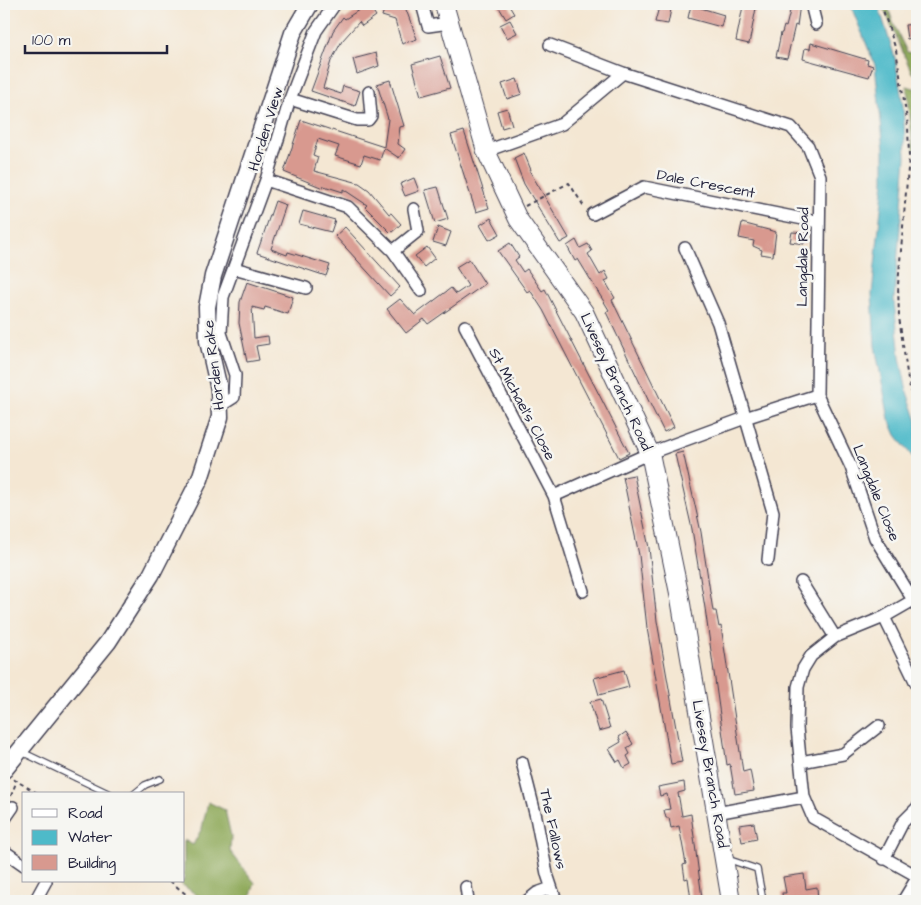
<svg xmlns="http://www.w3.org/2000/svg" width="921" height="905" font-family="'Architects Daughter',sans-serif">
	<rect width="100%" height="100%" fill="#f6f6f2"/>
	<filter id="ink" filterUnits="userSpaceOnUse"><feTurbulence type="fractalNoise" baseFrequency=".02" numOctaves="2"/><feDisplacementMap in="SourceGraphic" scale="10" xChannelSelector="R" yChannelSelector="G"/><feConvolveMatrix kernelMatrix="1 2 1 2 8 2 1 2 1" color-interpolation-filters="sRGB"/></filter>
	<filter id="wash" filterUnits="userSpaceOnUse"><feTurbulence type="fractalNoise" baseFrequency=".0096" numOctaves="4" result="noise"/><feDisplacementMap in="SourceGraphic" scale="20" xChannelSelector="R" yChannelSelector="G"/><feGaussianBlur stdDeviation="1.12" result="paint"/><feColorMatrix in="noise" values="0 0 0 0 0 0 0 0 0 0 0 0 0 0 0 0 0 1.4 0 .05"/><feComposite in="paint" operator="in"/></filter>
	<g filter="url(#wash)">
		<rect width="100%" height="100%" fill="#f4e7d3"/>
		<!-- forest -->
		<path fill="#90aa5c" stroke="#59664c" d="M882,4H887L894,25L907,52L917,54V74L912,73Z
			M907,86L917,89V154L913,149Z
			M208,802L225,810L231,836L230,851L255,883L249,901H205L177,881H184V840L193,845L202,828Z"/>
		<!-- water -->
		<path fill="#4ebac9" stroke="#386e82" d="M850,4H878L895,58L903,106L906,157L894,301L900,357L907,392L917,421V463L896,435L889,419L875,346L872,294L884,180V150L875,65Z"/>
		<g id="blocks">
			<!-- building -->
			<path fill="#d8998f" d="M368,4L376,16L362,26L359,22L342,41L331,61L323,88L341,94L343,86L360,91L355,106L311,91L333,31L343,17L345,19Z
				M386,4L405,7L417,39L402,44L395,20L382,16Z
				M497,4H508L514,14L506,19Z
				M771,4H800L797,26L795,25L787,59L776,57L781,33H782L784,26L786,27L790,11L770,7Z
				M691,5L724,15L721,27L688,18Z
				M743,6L756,8L749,44L736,41Z
				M659,7L671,9L668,24L655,22Z
				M510,20L517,33L507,38L500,25Z
				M917,24V37L907,39L905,25Z
				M811,43L868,60L867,64L873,66L869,77L803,59L805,48L810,49Z
				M376,53L379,66L357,74L353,59Z
				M440,56L450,88L421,96L412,64Z
				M517,79L522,94L507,99L502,84Z
				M390,80L404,126L400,127L398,144L405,149L399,158L384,148L380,160L364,155L361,164L335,156L339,146L318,139L313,155L318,157L314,171L359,183L369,190L389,214L391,213L401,224L391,233L365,207L367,205L343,189V192L324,186L323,188L284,172L301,120L384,147L388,119L377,84Z
				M507,108L512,125L502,128L497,111Z
				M464,131L489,208L476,212L451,135Z
				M524,153L531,170H529L569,238L560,243L524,184L514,158Z
				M414,178L419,191L405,196L400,184Z
				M438,187L448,219L435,223L425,190Z
				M275,201L286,205L271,249L287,255L288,252L330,265L326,276L257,253Z
				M303,211L335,220L331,232L299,224Z
				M491,218L500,234L489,240L480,225Z
				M742,223L776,232L773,256L761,254L762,250L753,246L754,241L739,238Z
				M345,227L400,287L390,296L335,236Z
				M438,227L451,232L446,246L433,242Z
				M792,232L805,233L804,244L790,242Z
				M576,240L580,248L588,244L592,251L588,254L600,275L605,271L609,279L605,281L615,298L612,300L674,427L664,432L653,410L606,312L609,310L578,259L575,261L567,246Z
				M510,243L519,257L515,260L523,272L527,269L542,291L545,289L629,453L619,458L543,310L530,290L527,292L498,251Z
				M427,247L435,258L424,267L415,256Z
				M469,259L485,284L428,324L424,319L406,333L387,309L400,299L415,315L451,288L456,294L468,286L456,267Z
				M247,282L293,297L288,314L265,307L264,310L252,307L254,338L268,336L269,344L256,346L259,360L247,362L239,323L240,302Z
				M683,452L701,532L713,611H716L719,627L721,626L743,772L750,770L754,791L735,794L730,764L727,765L705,608L692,529L675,454Z
				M634,475L649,548L657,621L682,762L671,764L647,628L639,555L623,477Z
				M624,670L629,687L599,695L594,678Z
				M601,699L610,728L599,731L590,702Z
				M626,732L633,744L627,748L630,754L627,756L631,764L624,768L620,760L617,762L609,749L621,742L619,737Z
				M684,782L685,791L678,793L682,816L691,814L702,898L691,900L688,878L685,879L683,865L686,864L679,826L671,828L669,818H666L664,810L670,809L667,794L660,796L658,787Z
				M754,823L757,839L742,842L739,825Z
				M804,874L806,889L817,887L818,901H783L782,893H786L783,877Z"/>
		</g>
	</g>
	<g filter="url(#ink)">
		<use href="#blocks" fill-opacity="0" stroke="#424052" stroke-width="1"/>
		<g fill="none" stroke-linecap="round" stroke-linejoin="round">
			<!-- lane casing -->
			<g stroke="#424052" stroke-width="8">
				<path id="lane" d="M22,752L110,794
					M134,794L145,785L160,779
					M727,859L757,869L763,901"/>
			</g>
			<!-- street casing -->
			<g stroke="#424052" stroke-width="14">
				<path id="street" d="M422,4L428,26L449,23
					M811,4L816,24
					M550,45L623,73
					M290,99L357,120H368L371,116L369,92
					M486,151L562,124L623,73L791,127L808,146L820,176L817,395L745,418L650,453L554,496
					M266,180L348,207L393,251L421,291
					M593,214L644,187L818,222
					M685,248L718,323L773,512L768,560
					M393,251L418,231L414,209
					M234,268L306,288
					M465,326L554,496L583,591
					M817,395L851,467L875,538L913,600
					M220,406L234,397L235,375L221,333L223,297L266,180L290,99L316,31L335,4
					M801,582L835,637
					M917,598L884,617L835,637L811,656L803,669L798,687L797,728L804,797L813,818L917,876
					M884,617L917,685
					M522,762L536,817L547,874L556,901
					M801,762L843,754L879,726
					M716,813L804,797
					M4,820L13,807
					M4,851L24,865
					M884,859L903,822L917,808
					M466,887L468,901
					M35,901L46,881
					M527,901L537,893L551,888
					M903,901L917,878"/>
			</g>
			<!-- secondary casing -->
			<g stroke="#424052" stroke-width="19">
				<path id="secondary" d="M4,770L108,642L151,575L200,479L220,417L219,389L208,341L207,307L213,276L293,33L310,4"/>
			</g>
			<!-- primary casing -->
			<g stroke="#424052" stroke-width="20">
				<path id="primary" d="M444,4L486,151L518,219L584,312L650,453L680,598L731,901"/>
			</g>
			<!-- path -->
			<path stroke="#424052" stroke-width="2" stroke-dasharray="4 4" stroke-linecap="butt" d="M881,4L896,50L908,126L909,157L898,285L899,317L908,380L917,414
				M525,206L569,183L585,208
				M13,779L39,794
				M11,796L17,780
				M170,881L194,901"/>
			<!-- lane -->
			<use href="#lane" stroke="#fff" stroke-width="5.5"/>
			<!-- street -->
			<use href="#street" stroke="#fff" stroke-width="11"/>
			<!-- secondary -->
			<use href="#secondary" stroke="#fff" stroke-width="16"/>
			<!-- primary -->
			<use href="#primary" stroke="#fff" stroke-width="18"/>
		</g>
	</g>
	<g text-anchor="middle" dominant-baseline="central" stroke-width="5" stroke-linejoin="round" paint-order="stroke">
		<!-- street labels -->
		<g font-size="15" fill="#22223b" stroke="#f6f6f2">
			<text transform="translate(266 129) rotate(-73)">Horden View</text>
			<text transform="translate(706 184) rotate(11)">Dale Crescent</text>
			<text transform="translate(803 257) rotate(-89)">Langdale Road</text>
			<text transform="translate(214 365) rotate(-97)">Horden Rake</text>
			<text transform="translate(616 382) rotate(65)">Livesey Branch Road</text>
			<text transform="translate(522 404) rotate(62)">St Michael's Close</text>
			<text transform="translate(876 493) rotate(68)">Langdale Close</text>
			<text transform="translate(710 774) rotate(80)">Livesey Branch Road</text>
			<text transform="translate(553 829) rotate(78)">The Fallows</text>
		</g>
	</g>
	<!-- margin -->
	<rect width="921" height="905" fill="none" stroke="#f6f6f2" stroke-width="20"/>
	<!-- legend -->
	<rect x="22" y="792" width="162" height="90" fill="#f6f6f2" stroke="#a1a1a9"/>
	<rect x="32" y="809" width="25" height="8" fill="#ffffff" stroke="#a1a1a9"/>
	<text x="68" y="818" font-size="15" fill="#22223b">Road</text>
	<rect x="32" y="830" width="25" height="15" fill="#4ebac9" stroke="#a1a1a9"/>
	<text x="68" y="842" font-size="15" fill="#22223b">Water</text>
	<rect x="32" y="855" width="25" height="15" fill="#d8998f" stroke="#a1a1a9"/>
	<text x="68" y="868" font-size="15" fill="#22223b">Building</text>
	<!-- scale -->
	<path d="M25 45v8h142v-8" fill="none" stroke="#22223b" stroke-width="2.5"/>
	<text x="32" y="45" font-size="15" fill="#22223b" stroke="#f6f6f2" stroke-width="4" paint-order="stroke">100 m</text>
</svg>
